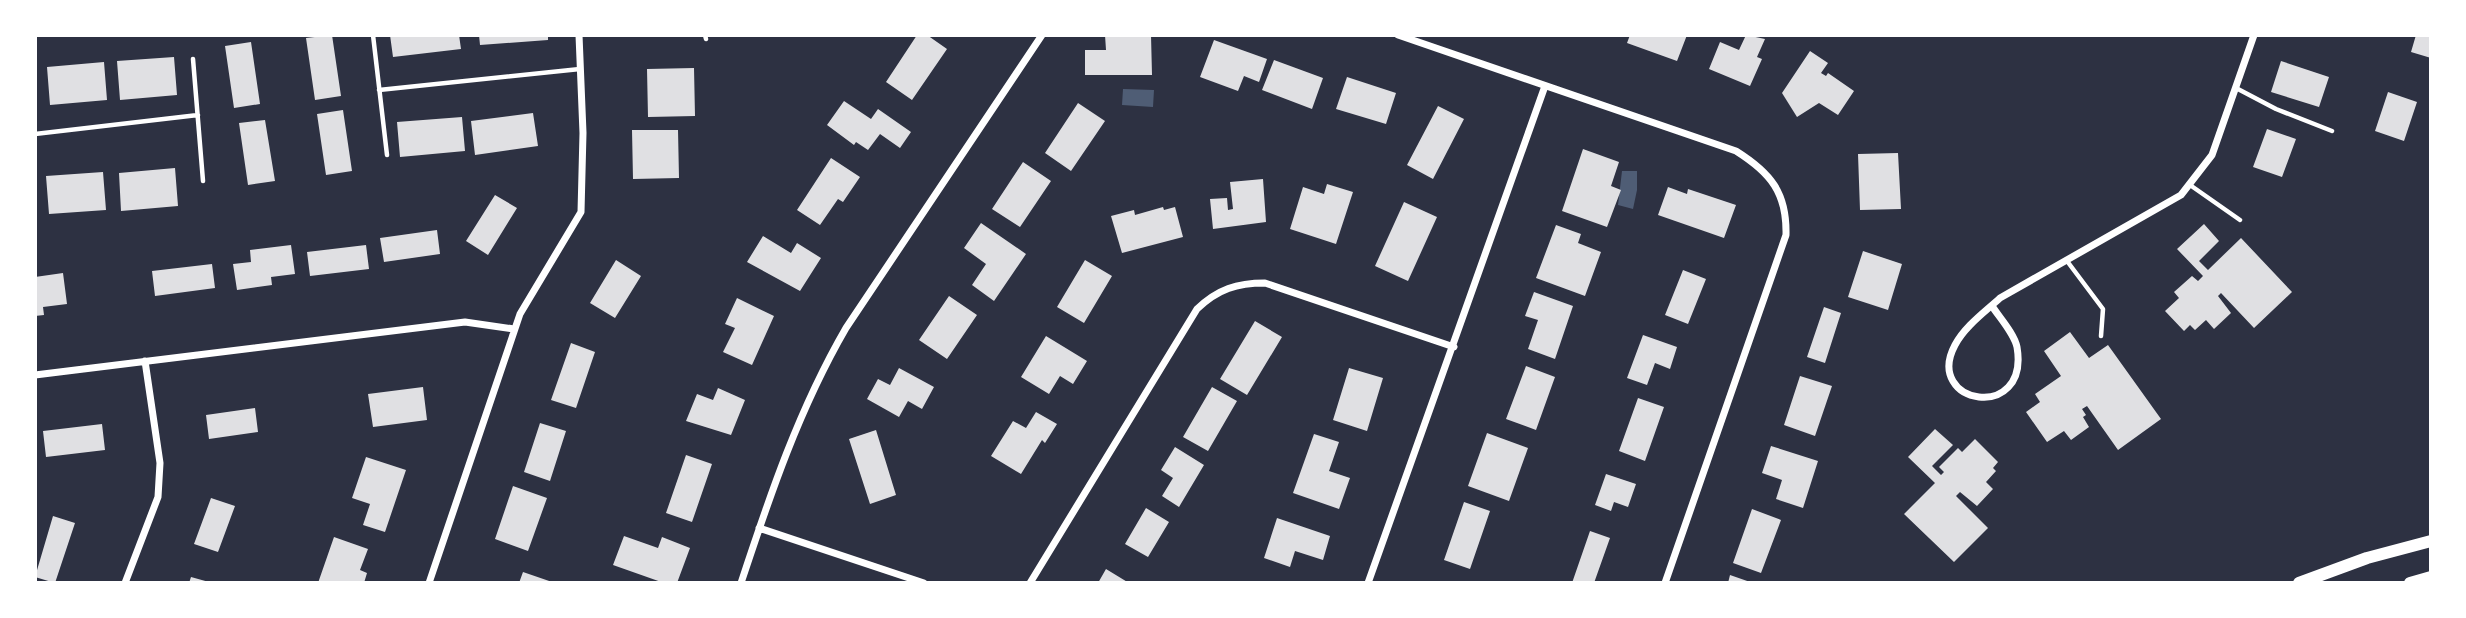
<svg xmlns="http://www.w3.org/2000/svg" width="2466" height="618" font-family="'Sofia Sans Condensed',sans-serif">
	<rect width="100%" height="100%" fill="#2d3142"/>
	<!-- water -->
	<path fill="#4f5d75" d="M1123,89L1154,90L1153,107L1122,105Z
		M1622,171H1637V190L1633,209L1618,205Z"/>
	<!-- building -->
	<path fill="#e0e0e3" d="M332,35L341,96L315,100L306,38Z
		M390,35H459L461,49L393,57Z
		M479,35H548V40L480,45Z
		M917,35H927L947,49L912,100L886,82Z
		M1105,35H1151L1152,75H1085V50H1106Z
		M1630,35H1687L1677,61L1627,43Z
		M1746,35L1765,39L1757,57L1762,59L1750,86L1709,69L1720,42L1739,50Z
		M2416,35H2431V58L2411,52Z
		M1214,40L1267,59L1259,82L1244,76L1238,91L1200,77Z
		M251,42L260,104L234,108L225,46Z
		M1810,51L1828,63L1821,73L1826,76L1828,73L1854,91L1838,115L1819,103L1797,117L1782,93Z
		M174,57L177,95L120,100L117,61Z
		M1274,60L1323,78L1312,109L1262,90Z
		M2281,61L2329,77L2319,107L2271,92Z
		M104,62L107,100L50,105L47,67Z
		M694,68L695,116L648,117L647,69Z
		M1347,77L1396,93L1386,124L1336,109Z
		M2388,92L2417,102L2404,141L2375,131Z
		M844,101L871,119L878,109L911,132L900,148L880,134L868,150L856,142L854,145L827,125Z
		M1078,103L1105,121L1071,171L1045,153Z
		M1438,106L1464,119L1433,179L1407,165Z
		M343,110L352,171L326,175L317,114Z
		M533,113L538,146L475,155L471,121Z
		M462,117L465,151L400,157L397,122Z
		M265,120L275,181L248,185L239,123Z
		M2267,129L2296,139L2282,177L2253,167Z
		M632,130H678L679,178L633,179Z
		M1583,149L1619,162L1611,186L1621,190L1607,227L1562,211Z
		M1898,153L1901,209L1860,210L1858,154Z
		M831,158L860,177L843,202L838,199L820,225L797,210Z
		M1023,162L1051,181L1020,227L992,209Z
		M175,168L178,206L121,211L119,173Z
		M103,172L106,210L49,214L46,176Z
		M1263,179L1266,222L1213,229L1210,199L1227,198L1228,210L1233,209L1230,182Z
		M1327,184L1353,192L1336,244L1290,229L1303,187L1324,194Z
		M1668,187L1687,194L1688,189L1736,205L1724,238L1658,215Z
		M495,195L517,208L488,255L466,241Z
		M1404,202L1437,217L1408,281L1375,266Z
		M1163,207L1164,210L1175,207L1183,237L1122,253L1111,216L1134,210L1135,215Z
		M981,223L1026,254L994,301L972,285L986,264L964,248Z
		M2204,224L2219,241L2199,261L2208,270L2241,238L2292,292L2254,328L2221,293L2218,296L2231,313L2214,329L2206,320L2195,330L2190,325L2184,331L2165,311L2179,298L2174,292L2192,276L2198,281L2203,276L2177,249Z
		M1556,225L1581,234L1578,243L1601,252L1585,296L1536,278Z
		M437,230L440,254L384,262L380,238Z
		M763,236L791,253L797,243L821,258L800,291L747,262Z
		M291,245L295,274L271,277L272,285L237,290L233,264L251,262L250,250Z
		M366,245L369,269L310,276L307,252Z
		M1863,251L1902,264L1888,310L1848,297Z
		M616,260L641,276L615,318L590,303Z
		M1085,260L1112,276L1084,323L1057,307Z
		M212,264L215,288L155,296L152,271Z
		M1683,270L1706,279L1688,324L1665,315Z
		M63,273L67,304L43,307L44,315L35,316V277Z
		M1534,292L1573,306L1555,359L1528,349L1538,320L1525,316Z
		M949,296L977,315L947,359L919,340Z
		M737,298L774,316L752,365L723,352L735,328L725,324Z
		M1824,307L1841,313L1825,363L1807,357Z
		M1255,321L1282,337L1247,395L1220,379Z
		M2070,332L2089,358L2108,345L2161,419L2118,450L2087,406L2082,409L2086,415L2083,417L2089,427L2071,440L2064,431L2047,442L2026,412L2040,402L2035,394L2061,376L2044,351Z
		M1643,335L1677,347L1670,369L1655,363L1647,385L1627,378Z
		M1046,336L1087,361L1073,384L1060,376L1049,394L1021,377Z
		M571,343L595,352L576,408L551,400Z
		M1526,366L1555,377L1536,430L1506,419Z
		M899,368L934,387L922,409L908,401L899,417L867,399L878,379L890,385Z
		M1349,368L1383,378L1367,431L1333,420Z
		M1800,376L1832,386L1815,436L1784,425Z
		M423,387L427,420L373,427L368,394Z
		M1212,387L1237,401L1208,451L1183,437Z
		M718,388L745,400L731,435L686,421L697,394L713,400Z
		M1638,398L1664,407L1645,461L1619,451Z
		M255,408L258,432L209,439L206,415Z
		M1036,412L1057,424L1045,443L1042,440L1021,474L991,456L1013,421L1026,428Z
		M540,423L566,431L550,481L524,472Z
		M102,424L105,450L46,457L43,431Z
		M1935,429L1953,445L1932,466L1941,475L1944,472L1939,467L1958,448L1962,452L1975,439L1998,462L1993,468L1996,471L1986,482L1993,489L1977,506L1960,492L1956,496L1988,528L1954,562L1904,514L1935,483L1908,457Z
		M876,430L896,495L870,504L849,439Z
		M1487,433L1528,448L1509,501L1468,486Z
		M1314,434L1339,442L1329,471L1350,478L1339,509L1293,493Z
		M1771,446L1818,461L1803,508L1776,499L1782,480L1762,473Z
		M1175,447L1204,465L1179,507L1162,496L1173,478L1161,470Z
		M686,455L712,464L692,522L666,513Z
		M366,457L406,470L385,532L363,525L370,504L352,498Z
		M1606,474L1636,484L1628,507L1614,502L1611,511L1595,505Z
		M513,486L547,498L528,551L495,539Z
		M211,498L235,506L218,552L194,544Z
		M1464,502L1490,511L1470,569L1444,560Z
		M1146,508L1169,522L1148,557L1125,544Z
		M1752,509L1781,520L1761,573L1733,563Z
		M53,516L75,523L55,583L35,577Z
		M1277,518L1330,536L1323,560L1295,551L1290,567L1264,558Z
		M1590,531L1610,538L1594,583H1572Z
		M624,536L658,548L662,537L690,548L677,583H664L613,565Z
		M334,537L368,549L360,570L367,573L364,583H318Z
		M1106,569L1129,583H1098Z
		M523,572L555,583H519Z
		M1730,575L1753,583H1728Z
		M191,577L209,582V583H189Z"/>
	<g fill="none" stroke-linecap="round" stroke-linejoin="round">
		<!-- service -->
		<path stroke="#fff" stroke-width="4.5" d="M373,35L387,155
			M705,35L706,39
			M193,59L203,181
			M2236,88L2276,109L2332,131
			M379,90L580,69
			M35,134L198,115
			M2190,185L2240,220
			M2067,261L2103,309L2101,336"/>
		<!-- minor -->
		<path stroke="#fff" stroke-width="7" d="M1398,35L1736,151C1771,173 1787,193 1786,235L1665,583
			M1992,306C1999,317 2014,333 2017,347C2030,423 1923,405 1955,345C1965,326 1985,312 2000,298L2181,195L2212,155L2254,35
			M35,375L465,322L514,329
			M759,528L924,583
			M125,583L158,497L160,463L145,361
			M429,583L520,314L581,212L583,133L579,35
			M741,583C770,495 799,409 846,328L1042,35
			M1030,583L1197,309C1218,289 1237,283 1265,283L1454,347
			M1368,583L1545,86"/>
		<!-- secondary -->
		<path stroke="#fff" stroke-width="12" d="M2299,583L2367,558L2431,541
			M2410,583L2431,577"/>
	</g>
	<!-- border -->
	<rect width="2466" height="618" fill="none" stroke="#ffffff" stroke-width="74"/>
</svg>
